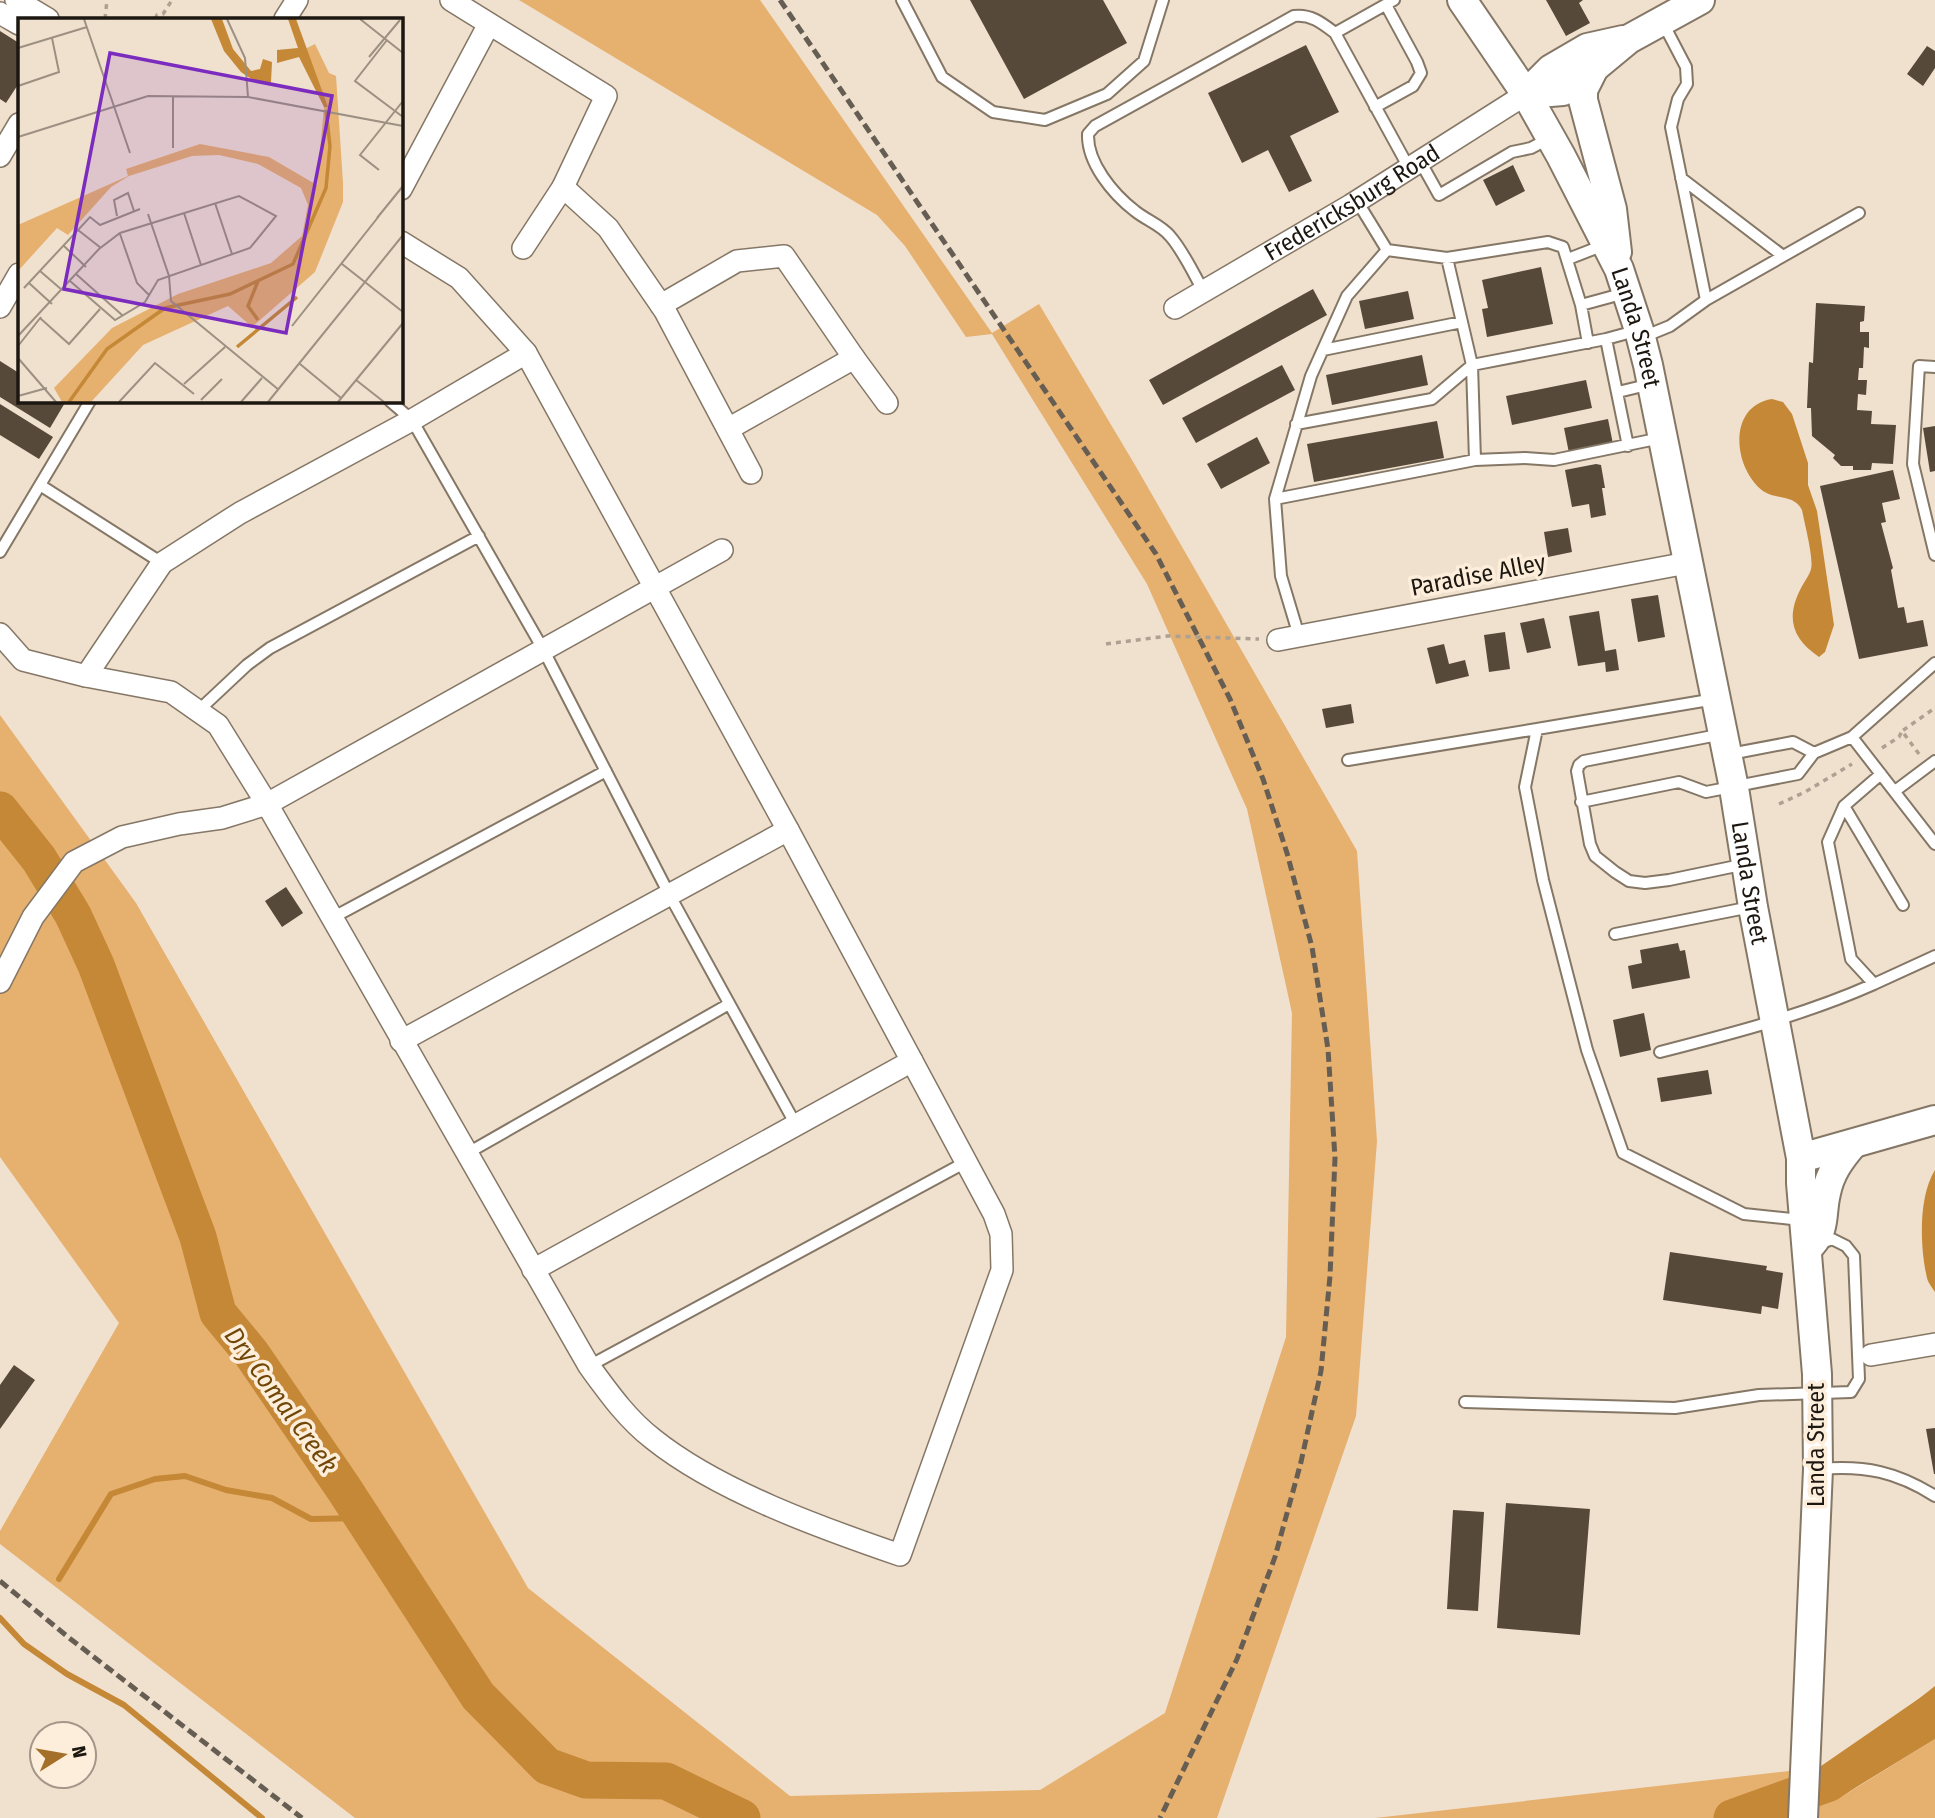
<svg xmlns="http://www.w3.org/2000/svg" width="1935" height="1818" font-family="'Fira Sans Condensed',sans-serif">
	<rect width="100%" height="100%" fill="#f0e0ce"/>
	<!-- green -->
	<path fill="#e6b06f" d="M519,0H760L992,333L1039,304L1135,465L1357,851L1377,1141L1356,1416L1217,1818H355L0,1544V1531L119,1323L0,1157V715L136,903L528,1588L790,1796L1040,1790L1165,1713L1286,1337L1292,1013L1247,809L1147,584L992,334L966,337L905,246L877,215Z
		M1935,1739V1818H1375L1834,1766L1841,1797Z"/>
	<!-- water -->
	<path fill="#c58836" d="M1772,399L1783,402L1792,414L1808,463V485L1817,511L1834,625L1825,652L1819,657C1791,638 1786,617 1801,588C1804,582 1810,574 1811,569C1814,559 1804,521 1802,510C1794,494 1776,500 1763,491C1733,468 1727,406 1772,399Z
		M1935,1170V1292C1932,1287 1928,1283 1927,1278C1920,1248 1918,1197 1935,1170Z
		M1935,1686V1739L1840,1797L1834,1766Z"/>
	<g fill="none" stroke-linecap="round" stroke-linejoin="round">
		<!-- stream -->
		<path stroke="#c58836" stroke-width="6" d="M59,1579L111,1494L155,1479L185,1476L226,1490L272,1498L311,1519L364,1518
			M0,1618L24,1644L67,1674L124,1705L262,1818"/>
		<!-- river -->
		<path stroke="#c58836" stroke-width="37" d="M0,810L39,859L73,915L96,965L198,1237L218,1313L251,1353L344,1489L478,1696L547,1766L586,1780L666,1781L742,1818
			M1732,1818L1829,1783L1935,1710"/>
	</g>
	<!-- building -->
	<path fill="#56493a" d="M970,0H1103L1127,43L1024,99Z
		M1546,0H1583L1579,3L1590,23L1566,36Z
		M0,31L19,43V83L6,103L0,99Z
		M1306,45L1339,112L1290,136L1312,181L1289,192L1268,150L1242,163L1208,93Z
		M1927,46L1935,51V68L1923,86L1907,74Z
		M1513,165L1525,191L1496,206L1483,180Z
		M1541,267L1553,324L1487,337L1482,309L1488,308L1482,280Z
		M1313,289L1327,315L1163,405L1149,380Z
		M1408,291L1414,319L1365,329L1359,301Z
		M1816,303L1865,306L1864,321L1860,322V332H1869V348L1864,347L1863,368H1859L1858,380H1867L1866,395L1858,394L1857,410L1872,411L1871,424L1896,425L1893,464L1872,463L1871,470H1853V466H1841L1833,458L1835,455L1812,436L1811,408H1807L1809,362L1813,363Z
		M1422,355L1428,385L1332,405L1326,375Z
		M0,361L19,373V401H66L50,428L0,397Z
		M1282,365L1295,390L1196,443L1182,418Z
		M1586,380L1592,408L1512,425L1506,396Z
		M0,404L53,437L39,459L0,435Z
		M1608,419L1613,444L1569,453L1564,428Z
		M1437,421L1444,458L1314,482L1307,444Z
		M1935,426V471L1930,472L1923,428Z
		M1257,437L1270,463L1221,489L1207,464Z
		M1596,464L1601,465L1605,488H1602L1606,515L1591,518L1589,504L1572,507L1565,470Z
		M1893,470L1900,499L1882,503L1886,522L1881,523L1893,568L1891,570L1898,608L1904,607L1907,623L1923,620L1928,646L1859,659L1820,486Z
		M1568,528L1572,552L1548,557L1544,532Z
		M1658,595L1665,637L1638,642L1631,599Z
		M1599,611L1605,651L1616,649L1619,670L1606,672L1605,662L1578,666L1569,616Z
		M1544,618L1551,648L1527,653L1520,623Z
		M1505,632L1510,669L1489,672L1484,635Z
		M1444,644L1449,664L1465,660L1469,676L1436,684L1427,648Z
		M1351,704L1354,723L1326,728L1322,709Z
		M286,887L303,913L282,927L265,901Z
		M1678,943L1680,951L1685,950L1690,978L1632,989L1628,966L1642,963L1640,950Z
		M1644,1013L1651,1050L1620,1057L1613,1020Z
		M1708,1070L1712,1094L1661,1102L1657,1078Z
		M1670,1252L1767,1266L1766,1270L1783,1273L1778,1309L1762,1306L1761,1314L1663,1300Z
		M14,1365L35,1380L0,1429V1385Z
		M1935,1428V1474H1934L1926,1429Z
		M1506,1503L1590,1509L1580,1635L1497,1628Z
		M1453,1510L1484,1512L1478,1611L1447,1609Z"/>
	<g fill="none" stroke-linecap="round" stroke-linejoin="round">
		<!-- lane casing -->
		<g stroke="#857766" stroke-width="14">
			<path id="lane" d="M902,0L942,77L993,112L1045,120L1107,94L1144,61L1163,0
				M1335,33L1394,0
				M1375,107L1413,86L1421,73L1417,62L1386,5
				M1420,161L1439,195L1512,152L1531,148L1550,138
				M1681,178L1783,256
				M1357,201L1387,250L1447,258L1548,242L1563,247L1581,305L1588,343
				M1447,258L1472,365L1606,339L1639,330
				M1568,259L1604,245
				M1204,292C1193,273 1184,252 1170,236C1161,225 1146,220 1135,211C1113,194 1087,163 1088,134L1095,126L1294,16C1311,14 1322,23 1335,33L1409,168
				M1706,300L1859,213
				M1581,305L1625,293
				M1643,337L1670,326L1706,300L1671,127L1678,99L1687,84L1686,67L1663,23
				M1606,339L1628,446
				M1323,350L1462,322
				M1472,365L1475,460
				M1935,367L1919,366L1913,464L1935,555
				M1618,392L1651,384
				M390,401L412,420L543,649L669,894L796,1125
				M1296,424L1432,399L1472,365
				M40,485L162,563
				M1275,499L1475,460L1525,458L1554,460L1661,438
				M0,552L90,401
				M1299,636L1281,576L1275,499L1311,376L1347,296L1387,250
				M1715,699L1537,729L1525,787L1543,880L1587,1050L1623,1153L1744,1214L1801,1220
				M198,711L247,665L270,648L479,536
				M1723,734L1584,761L1579,765L1577,771L1590,844L1595,856L1615,872L1629,881L1645,883L1669,880L1746,864
				M1852,737L1935,844
				M1730,754L1793,742L1814,753
				M1348,760L1537,729
				M1881,774L1844,806L1828,842L1851,959L1874,984L1935,956
				M1895,791L1935,761
				M1581,802L1679,782L1706,792L1798,774L1814,753L1852,737L1935,663
				M1844,806L1903,905
				M332,918L606,771
				M1615,934L1751,907
				M1660,1052C1734,1033 1804,1015 1874,984
				M466,1154L729,1004
				M589,1366L966,1162
				M1465,1402L1675,1408L1759,1395L1851,1392L1859,1379L1854,1256L1846,1246L1832,1239L1820,1244
				M1820,1469C1865,1465 1897,1472 1935,1496"/>
		</g>
		<!-- street casing -->
		<g stroke="#857766" stroke-width="24">
			<g id="street">
				<path d="M16,0L48,19"/>
				<path d="M451,0L606,96L563,187L608,228L665,311L751,473"/>
				<path d="M0,13L19,24"/>
				<path d="M285,19L297,0"/>
				<path d="M0,156L19,124"/>
				<path d="M401,189L489,24"/>
				<path d="M523,248L563,187"/>
				<path d="M661,305L737,261L784,256L854,358L728,429"/>
				<path d="M0,307L19,274"/>
				<path id="s1" d="M1175,308L1351,205L1526,94"/>
				<path d="M854,358L887,403"/>
				<path d="M0,634L23,660L86,676L171,692L218,725L267,804L589,1366C608,1392 627,1419 653,1439C718,1491 821,1528 900,1555L1002,1270L1001,1234L994,1214L788,830L526,353L459,278L401,242"/>
				<path d="M1278,640L1687,563"/>
				<path d="M86,676L162,563L240,513L412,420L526,353"/>
				<path d="M0,982L33,917L74,862L122,837L179,824L222,818L267,804L722,550"/>
				<path d="M401,1041L788,830"/>
				<path d="M533,1270L912,1061"/>
				<path d="M1871,1355L1935,1344"/>
			</g>
		</g>
		<!-- secondary casing -->
		<g stroke="#857766" stroke-width="32">
			<g id="secondary">
				<path id="s2" d="M1462,0L1526,94L1561,156L1619,269L1639,330L1648,365L1734,788L1753,907L1801,1158V1183L1817,1374L1818,1469L1803,1818"/>
				<path d="M1594,68L1583,90V100L1612,209L1617,252"/>
				<path d="M1526,94L1563,91L1577,82L1629,39L1700,0"/>
				<path d="M1526,94L1551,69L1587,48L1623,40"/>
				<path d="M1801,1158L1935,1120"/>
				<path d="M1811,1245C1826,1228 1821,1213 1826,1193C1830,1173 1840,1159 1853,1144"/>
			</g>
		</g>
		<!-- path -->
		<path stroke="#aea193" stroke-width="3.5" stroke-dasharray="5 5" stroke-linecap="butt" d="M105,19L107,0
			M155,19L157,15L163,14L172,0
			M1106,644L1168,636L1259,639
			M1882,748L1899,737L1902,731
			M1919,754L1902,731L1935,708
			M1779,804L1805,792L1852,764"/>
		<!-- lane -->
		<use href="#lane" stroke="#fff" stroke-width="10"/>
		<!-- street -->
		<use href="#street" stroke="#fff" stroke-width="21"/>
		<!-- secondary -->
		<use href="#secondary" stroke="#fff" stroke-width="28"/>
		<!-- rail -->
		<path stroke="#675e53" stroke-width="5" stroke-dasharray="10 5" stroke-linecap="butt" d="M780,0L1156,554L1230,699L1263,779L1287,853L1312,947L1328,1049L1335,1158L1330,1276L1321,1371L1301,1462L1275,1557L1237,1659L1160,1818
			M0,1581L68,1637L302,1818"/>
	</g>
	<g text-anchor="middle" dominant-baseline="central" stroke-width="7" stroke-linejoin="round" paint-order="stroke">
		<!-- street labels -->
		<g font-size="24" fill="#1d1711" stroke="#fdeddb">
			<text stroke="none"><textPath href="#s1" startOffset="206">Fredericksburg Road</textPath></text>
			<text stroke="none"><textPath href="#s2" startOffset="373">Landa Street</textPath></text>
			<text transform="translate(1478 575) rotate(-11)">Paradise Alley</text>
			<text stroke="none"><textPath href="#s2" startOffset="940">Landa Street</textPath></text>
			<text transform="translate(1816 1445) rotate(-90)">Landa Street</text>
		</g>
		<!-- water labels -->
		<g font-size="26" font-style="italic" fill="#704706" stroke="#fdeddb">
			<text transform="translate(281 1400) rotate(54)">Dry Comal Creek</text>
		</g>
	</g>
	<!-- overview -->
	<g transform="translate(18 18)">
		<rect width="385" height="385" fill="#f0e0ce"/>
		<path d="M297,26L311,55L318,58L325,165V184L297,254L234,309L210,288L125,327L73,384H44L36,370L94,310L160,276L253,245L284,218L290,187L283,170L240,146L201,137L174,138L111,158L93,169L50,217L39,210L0,253V207L110,158L108,151L182,126L251,139L299,167L306,89L309,88L288,37L289,30Z" fill="#e6b06f"/>
		<path d="M193,1H204L215,31L233,53L242,51L245,41L254,44L253,64L239,65L223,54L206,33ZM270,1H278L310,89H306L281,39L259,45V32L280,30Z" fill="#c58836"/>
		<path fill="none" stroke="#c58836" stroke-width="3.5" d="M240,263L230,288L240,302M219,329L279,279M51,384L89,331L147,290L212,276L275,246L308,170L312,128L308,92"/>
		<path fill="none" stroke="#9c9082" stroke-width="2" d="M66,1L112,135M209,1L227,40L230,79M342,1L385,35M369,22L337,63L385,99M0,30L69,9M351,39L382,2M0,68L41,54L34,20M0,119L130,78L230,79L385,108M155,130V79M361,152L342,137L385,83M197,185L214,236M166,195L183,247M130,196L151,258L153,283L261,372M99,198L96,182L110,175L116,193M359,200L385,168M60,212L83,230M102,216L119,265L131,277M46,228L68,249M324,246L385,294M22,253L44,272M58,256L104,297M11,265L34,286M6,270L72,199L82,207L122,191M22,300L51,326L82,291M274,308L361,198M0,318L81,231L102,215L221,178L258,198L232,230L140,262L127,284L97,302L52,263M0,328L23,299M0,340L38,384M282,346L323,380M338,362L366,384M166,366L207,329M0,378L29,370M183,382L204,361M101,384L137,345L176,376M223,384L244,360M250,384L385,217M320,384L385,305"/>
		<path fill="#7b2cbf" fill-opacity="0.15" stroke="#7b2cbf" stroke-width="3.5" d="M92,35L314,78L268,315L46,271Z"/>
		<rect width="385" height="385" fill="none" stroke="#1d1711" stroke-width="3.5"/>
	</g>
	<!-- north arrow -->
	<g transform="translate(63 1755) rotate(79)"><circle r="33" fill="#fdeddb" stroke="#a3978a" stroke-width="2"/>
	<path d="M0-5L12 26L0 18L-12 26Z" fill="#a46f28"/>
	<text y="-10" font-size="19" font-weight="bold" text-anchor="middle" fill="#1d1711">N</text>
	</g>
</svg>
